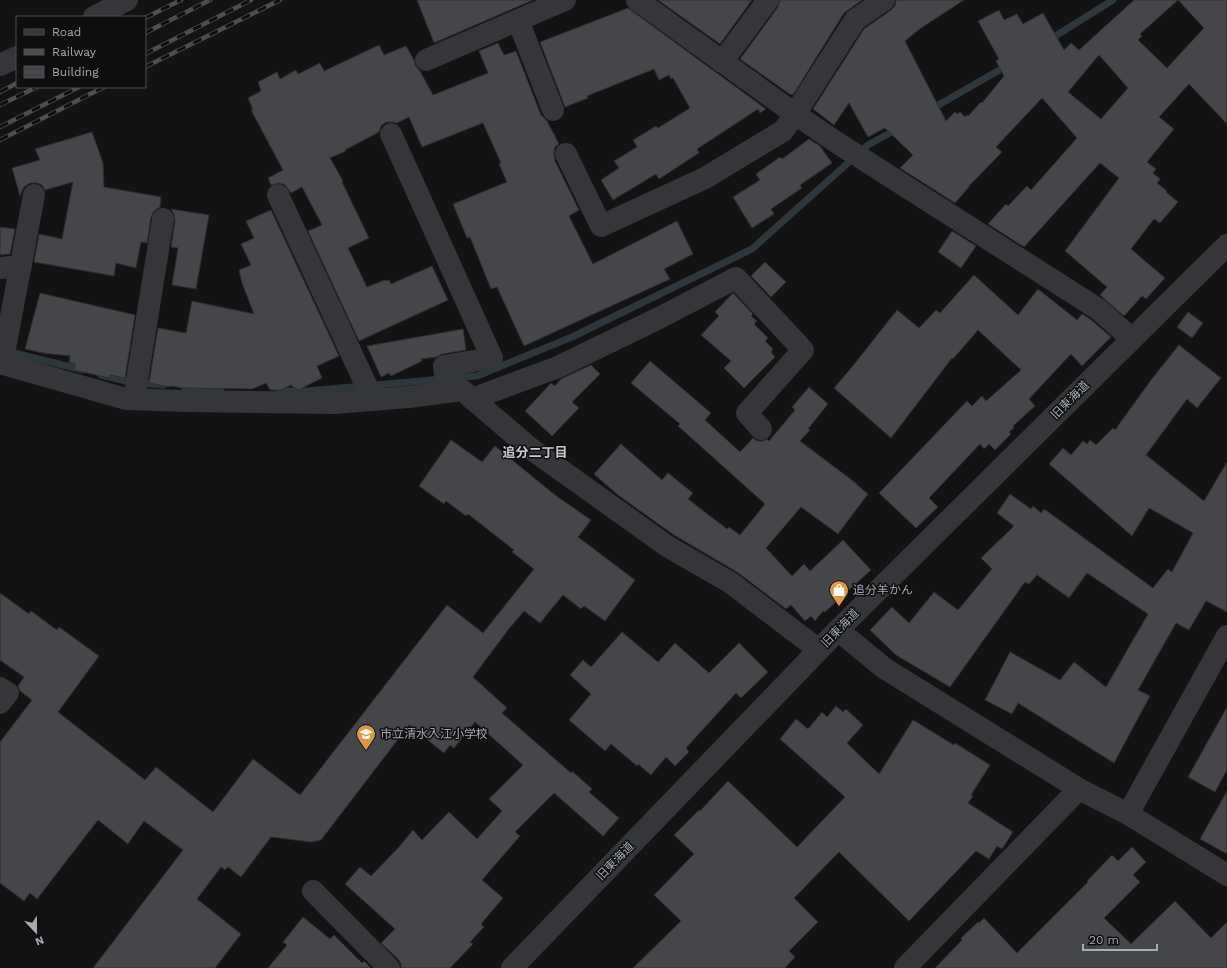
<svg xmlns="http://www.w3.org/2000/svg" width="1227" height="968" font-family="'Work Sans','Noto Sans JP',sans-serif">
	<rect width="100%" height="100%" fill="#131314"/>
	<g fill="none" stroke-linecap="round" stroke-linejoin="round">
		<!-- stream -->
		<path stroke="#2e373c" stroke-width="7" d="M1049,40L1113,0
			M930,110L1008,65
			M6,351L83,370
			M101,375L130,382L164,385
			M184,387L221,391
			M280,391H307L477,376L572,337L752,249L868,145L897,129"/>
	</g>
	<!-- building -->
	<path fill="#454649" stroke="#2d2e30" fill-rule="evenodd" d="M417,0H533L434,43Z
		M658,0H752L720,44Z
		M780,0H862L844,13L793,95L792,94L791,95L740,59L778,7Z
		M896,0H964L921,28L905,41L946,121L955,112L957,114L960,112L965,117L967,115L968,116L981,102L982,103L1004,76L996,61L999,59L978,21L999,10L1004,20L1017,14L1023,24L1043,13L1064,50L1071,43L1079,50L1134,0H1227V124L1189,84L1159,117L1174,129L1147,162L1156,169L1153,173L1160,179L1157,183L1167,191L1166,192L1178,202L1160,223L1154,219L1131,249L1165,278L1146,299L1142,296L1124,316L1100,295L1107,287L1065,251L1119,178L1100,163L1024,247L988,224L1006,204L1008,206L1027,186L1031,190L1077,138L1042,98L996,147L1002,152L969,186V187L955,203L900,168L913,155L885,128L868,137L849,103L834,125L813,109L864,29L891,10L895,6ZM1178,0L1204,28L1167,68L1138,40L1142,36L1140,34ZM1099,55L1128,88L1101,119L1068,92Z
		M628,8L766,109L760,113L758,109L697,149L699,153L659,179L656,174L613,200L601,180L619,168L614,161L637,147L633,140L656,126L658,128L690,108L673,78L671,79L669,75L659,80L654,69L587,96L588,98L565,107L540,42Z
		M498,43L504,55L516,51L541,115L547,121L559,144L555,147L554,153L555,161L579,210L569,216L593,264L677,221L693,254L664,269L670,279L524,346L497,287L491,289L470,237L467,238L453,204L507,182L499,164L501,163L483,123L422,147L409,117L397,123L392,122H386L381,126L379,132L345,150L346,151L330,158L343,181L342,182L369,238L348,248L367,287L385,280V281L389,280L391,284L432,266L448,300L359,341L308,231L322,225L302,187L291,193L285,185L279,183L271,185L268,178L283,170L251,110H253L248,98L261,91L258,82L277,72L280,79L296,70L298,74L320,63L324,71L379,45L384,55L406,46L414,60L415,65L420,71L433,95L488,73L479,51Z
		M92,132L103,163L104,187L161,197L160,207L154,211L151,217L147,243L141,242L136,268L116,263L114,276L34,262L39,234L62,239L73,182L45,190L42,185L37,183H30L24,187L20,196L12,168L40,160L35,149Z
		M809,139L820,146L832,163L800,185L802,188L771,209L774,214L752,228L733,197L760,180L756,174L780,157L782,159Z
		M171,209L209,215L196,289L172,285L178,248L171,247L175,221L174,214Z
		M271,210L339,356L317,366L322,378L298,390L291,385L281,390H270L266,383L252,389L184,388L170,386V387L149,383L158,328L186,333L192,301L254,314L242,283L239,270L251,265L241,244L254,238L246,221Z
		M0,227L15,229L10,254L0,255Z
		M952,231L976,246L961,268L938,252Z
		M765,262L786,282L771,297L751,276Z
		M974,275L1018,315L1038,289L1077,320L1082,314L1090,319L1111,337L1082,366L1071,354L1029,399L1035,406L1013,426L1014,428L1009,432L1011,434L995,450L989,444L984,449L980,444L929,498L938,507L916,528L879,493L967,401L972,406L982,396L986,401L1021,370L978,330L953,359L952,358L891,438L834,388L852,367L897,310L919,328L936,310L940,313Z
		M40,293L135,315L125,378L110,375L109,378L74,370L75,364L69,362L70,356L43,353L25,349Z
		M733,293L753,314L751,316L757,321L754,324L768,338L765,341L773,349L771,352L775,357L744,388L724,368L731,361L701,335L719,316L715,312Z
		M1188,312L1203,323L1192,338L1177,327Z
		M463,329L466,350L442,354L436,357L421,359L422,361L391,376L389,373L381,377L367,346Z
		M1179,345L1221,378L1197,408L1187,399L1146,455L1204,501L1227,462V612L1206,601L1189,630L1176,623L1138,690L1150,696L1114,763L1018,703L1012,714L985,700L1010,652L1060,680L1074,662L1106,687L1148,614L1087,573L1069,598L1037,575L1029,584L1025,582L950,687L896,655L870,630L892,607L909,623L934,592L958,610L992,569L981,558L1014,526L997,513L1010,494L1031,509L1033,506L1041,513L1044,509L1153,588L1168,569L1172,572L1193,533L1149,508L1132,536L1049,464L1063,448L1071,455L1083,441L1087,444L1090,440L1096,445L1113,428L1115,430L1151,380Z
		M650,361L711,413L705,420L740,452L753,438L757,441H763L767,439L769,441L795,410L792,407L809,387L828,404L808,429L810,430L800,441L857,484H856L868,494L838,534L801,507L766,548L792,576L804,564L810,571L843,540L871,570L825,612L823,611L815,621L811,616L805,621L791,605L786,609L737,572L674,535L618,495L594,474L621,444L662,480L668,473L693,493L688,499L727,529L729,527L740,535L765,504L678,426L680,424L631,383Z
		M591,365L600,374L572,402L579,408L552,436L525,411L551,383L555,386L561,379Z
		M451,440L482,462L495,446L555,495L591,520L578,537L635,580L605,621L584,606L581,609L563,595L540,623L524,611L508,630L473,677L507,708L502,713L571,773L572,771L592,789L589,792L619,818L603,836L554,793L515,832L520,836L482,880L503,898L481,924L484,927L470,942L473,944L450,968H401V964L398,959L381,943L395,929L345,884L360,867L371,876L399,847L413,830L422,840L449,812L477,839L502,811L489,799L523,765L475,722L454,748L450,745L444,753L409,725L321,840L311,842L271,837L241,877L228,867L225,870L221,867L197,899L241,934L215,968H93L183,850L144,821L128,844L98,820L37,899L30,893L24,901L0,883V742L32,700L20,691L18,686L24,677L0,660V593L29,614L31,611L57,630L59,627L99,656L58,712L145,780L156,767L213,812L253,759L300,795L447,605L483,633L534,569L512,552L514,550L468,514L466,516L446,501L444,504L419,486Z
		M622,632L658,662L675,643L709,673L739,643L768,672L741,698L736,693L686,748L689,752L675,766L666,757L651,775L638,764L637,766L611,744L605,751L569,720L591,694L570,675L583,660L591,667Z
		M836,706L843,712L846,709L863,725L847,743L879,774L913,720L954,745L955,743L990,765L971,795L973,796L968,803L1013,832L1002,849L997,846L989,859L976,851L909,921L839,852L794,898L818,922L789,951L795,957L785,968H633L681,921L654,895L694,854L674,835L699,810L700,811L728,781L797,847L845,797L780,739L796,719L808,729L822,712L827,717Z
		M1227,707V770L1215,792L1188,777Z
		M1227,791V854L1200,839Z
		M1132,847L1146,862L1133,875L1140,882L1104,918L1131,944L1175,901L1211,938L1227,922V968H935L962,940L961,938L978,922L979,923L984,918L1017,953L1088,882L1087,881L1112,855L1118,861Z
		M303,917L330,939L334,935L362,963L364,961L371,968H268L287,945L283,942Z"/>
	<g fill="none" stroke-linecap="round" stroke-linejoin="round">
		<!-- minor -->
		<path stroke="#353639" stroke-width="22" d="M637,0L795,114L836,142L1098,309L1132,339
			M94,17L127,0
			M518,20L553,110
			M426,60L565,0
			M722,62L768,0
			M0,65L17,57
			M391,134L492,358L444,366L447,392
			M566,154L601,226L705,178L783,131L795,114L855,20L884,0
			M278,195L373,400
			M0,268L21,266
			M0,363L126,399L187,401L334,403L409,397L462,390L530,448L667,546L731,583L819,650
			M2,364L34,195
			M134,399L163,219
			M472,399L558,367L659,318L736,278L803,350L747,413L761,429
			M838,630L884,668L1079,789L1128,814L1227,875
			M0,688L8,693L0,703
			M1128,814L1227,636
			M313,891L389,968
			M512,968L838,630L1227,245
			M905,968L1079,789"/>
		<!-- rail casing -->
		<g stroke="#4c4e52" stroke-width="4.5">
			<path id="rail" d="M145,18L181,0
				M145,33L210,0
				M145,54L251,0
				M145,67L280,0
				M0,92L17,83
				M0,105L37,87
				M0,127L79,87
				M0,140L104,87"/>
		</g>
		<!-- rail -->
		<use href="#rail" stroke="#0e0e0f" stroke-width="3" stroke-dasharray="9" stroke-linecap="butt"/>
	</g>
	<!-- icons -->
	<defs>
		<g id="shop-pin" transform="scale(1)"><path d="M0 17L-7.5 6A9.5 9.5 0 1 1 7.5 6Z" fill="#dc9844" stroke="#0e0e0f"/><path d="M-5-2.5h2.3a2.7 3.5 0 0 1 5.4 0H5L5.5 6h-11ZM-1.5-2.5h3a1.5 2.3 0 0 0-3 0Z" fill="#fff"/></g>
		<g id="school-pin" transform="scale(1)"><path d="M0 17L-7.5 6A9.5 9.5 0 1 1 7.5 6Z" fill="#dc9844" stroke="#0e0e0f"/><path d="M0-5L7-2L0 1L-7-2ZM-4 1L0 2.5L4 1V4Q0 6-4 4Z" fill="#fff"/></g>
	</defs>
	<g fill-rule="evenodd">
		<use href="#shop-pin" x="839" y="590"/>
		<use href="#school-pin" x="366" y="734"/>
	</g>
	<g text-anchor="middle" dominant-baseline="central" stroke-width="3" stroke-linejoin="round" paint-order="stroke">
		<!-- street labels -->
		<g font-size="12" fill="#a6acb3" stroke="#0e0e0f">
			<text transform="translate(1070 400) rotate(-45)">旧東海道</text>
			<text transform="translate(840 628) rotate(-46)">旧東海道</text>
			<text transform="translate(615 861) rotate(-46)">旧東海道</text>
		</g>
		<!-- poi labels -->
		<g font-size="12" fill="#a6acb3" stroke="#0e0e0f" text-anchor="start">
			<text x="853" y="590">追分羊かん</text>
			<text x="380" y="734">市立清水入江小学校</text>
		</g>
		<!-- neighbourhood labels -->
		<g font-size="13" font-weight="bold" fill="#c7cad0" stroke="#0e0e0f">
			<text x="535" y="452">追分二丁目</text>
		</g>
	</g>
	<!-- legend -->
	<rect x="16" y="16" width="130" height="72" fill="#0e0e0f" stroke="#4b4d51"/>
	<rect x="24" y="29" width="20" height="6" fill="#353639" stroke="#4b4d51"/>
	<text x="52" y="36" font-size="12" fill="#a6acb3">Road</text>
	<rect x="24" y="49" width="20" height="6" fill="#4c4e52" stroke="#4b4d51"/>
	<text x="52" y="56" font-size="12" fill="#a6acb3">Railway</text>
	<rect x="24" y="66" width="20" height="12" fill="#454649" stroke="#4b4d51"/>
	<text x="52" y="76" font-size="12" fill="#a6acb3">Building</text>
	<!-- north arrow -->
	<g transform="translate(36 932) rotate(158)" stroke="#0e0e0f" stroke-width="3" paint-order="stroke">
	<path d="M0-3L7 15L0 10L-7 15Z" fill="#a6acb3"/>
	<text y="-6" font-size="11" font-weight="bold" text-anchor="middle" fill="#a6acb3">N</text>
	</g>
	<!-- scale -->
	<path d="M1083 944v6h74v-6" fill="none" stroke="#a6acb3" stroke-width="2"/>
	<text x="1089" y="944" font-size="12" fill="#a6acb3" stroke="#0e0e0f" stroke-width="3" paint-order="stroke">20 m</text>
</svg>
